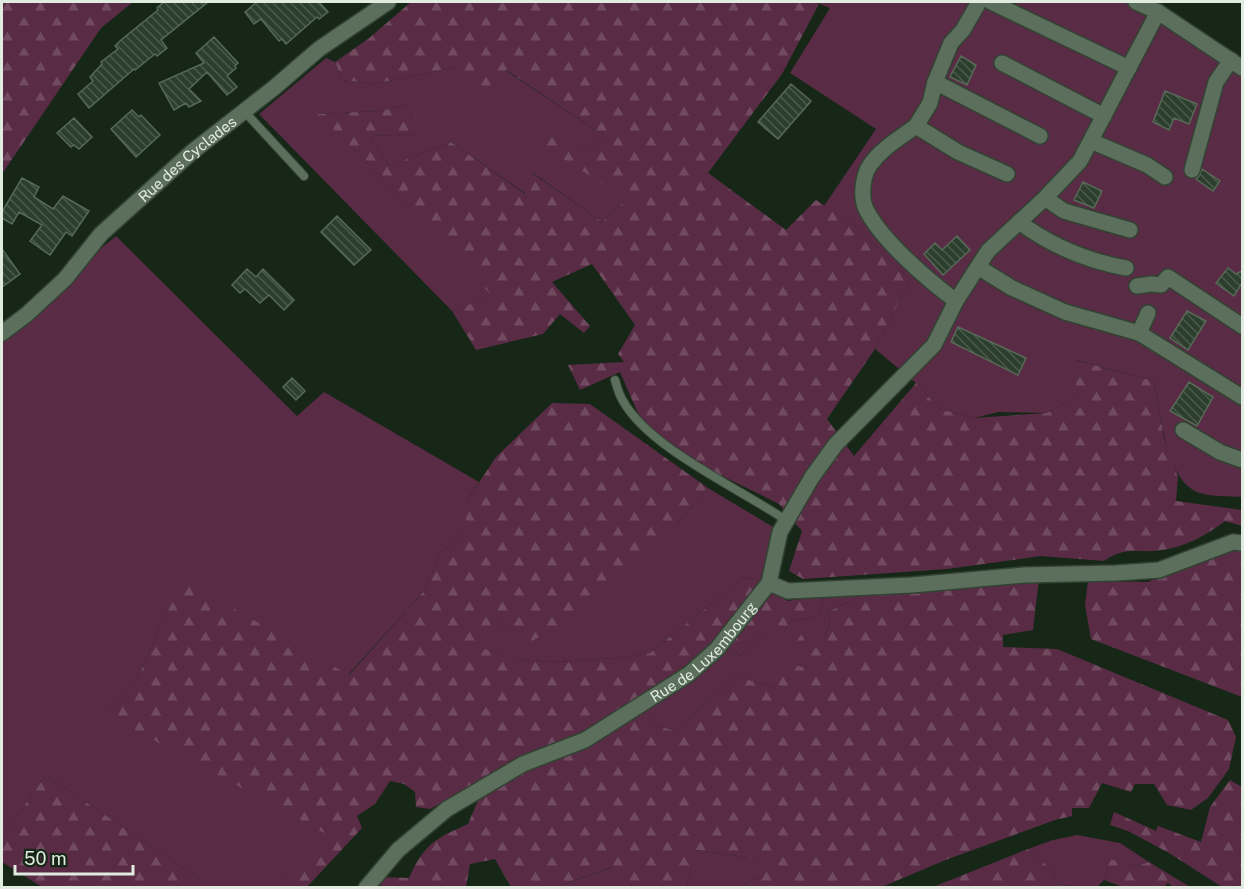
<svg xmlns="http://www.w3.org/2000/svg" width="1244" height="889" font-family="'Public Sans',sans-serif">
	<defs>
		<pattern id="forest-firs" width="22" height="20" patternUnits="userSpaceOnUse" patternTransform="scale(1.5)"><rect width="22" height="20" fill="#592b45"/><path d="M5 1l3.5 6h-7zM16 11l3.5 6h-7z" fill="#714a60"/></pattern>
		<pattern id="building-back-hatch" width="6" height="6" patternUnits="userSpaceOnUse" patternTransform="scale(1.5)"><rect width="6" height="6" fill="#2c3e2d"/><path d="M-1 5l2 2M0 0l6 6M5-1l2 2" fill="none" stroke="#4a5a4b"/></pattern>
	</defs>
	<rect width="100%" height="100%" fill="#162717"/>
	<!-- green -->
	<path fill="#592b45" d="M815,2H1153L1242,57V497C1229,496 1213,497 1200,493C1165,482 1161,412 1154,381L1076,360V396L1047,413L998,412L974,418L940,409L916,383L875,349L910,280L853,224L824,206L876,129L790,73L830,8Z
		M326,58L335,62L342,80L373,84L458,67L505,70L606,137L587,151L550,131L627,199L602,222L533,173L526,194L451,142L389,166L370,136L417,134L406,105L379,111L318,114L362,157L493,296L452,311L259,114Z
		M116,236L297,416L324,392L479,482L466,502V532L441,552L425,590L348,675L184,581L161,624L136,682L107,713L327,834L277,887H211L46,775L2,837V331Z
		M708,488L773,527L763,580L743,578L650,653L615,658L560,662L517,659L481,648L492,621L515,630L676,524Z
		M825,594L860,596L828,612L830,623L814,660L801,667L778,689L736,676L675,731L656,725L643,711L728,648L740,656L763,632H784L791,621L818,617Z
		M1077,835L1120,843L1149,862L1133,867L1110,860L1104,880L1097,887H1078L1057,884L1052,870L1028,849L1053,840Z
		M695,850L759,859V876L741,887L686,888Z
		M613,867L633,887L562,888V885Z"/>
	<!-- forest -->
	<path fill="url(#forest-firs)" d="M2,2H133L101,28L2,174Z
		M411,2H815L819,4L782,74L708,173L786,230L816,200L853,224L910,280L875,349L827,419L854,456L916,383L940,409L974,418L1047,413L1076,396L1075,360L1154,381L1164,438L1178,477L1176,501L1242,510V526L1225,521C1207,535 1185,547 1162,550C1137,554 1127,545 1104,561L1041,556L947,569L803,579L789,571L802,531L779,504L704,467L663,439L640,418L620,372L580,390L568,365L624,362L618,354L635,325L592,264L552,282L590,326L584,333L560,314L543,334L476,350L452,311L492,296L362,157L317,114L379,111L406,105L427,126L417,134L370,136L389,166L451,142L525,194L532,173L602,222L627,199L541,145L550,130L587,151L606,137L506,70L486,89L458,67L373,84L342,80L335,62L368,39Z
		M552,403L590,404L708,488L676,524L584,614L526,644L515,630L492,621L482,648L517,659L560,662L615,658L650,653L743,578L763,580L729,627L684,673L581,737L517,761L430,809L416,807L415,792L404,784L390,781L375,804L357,816L362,828L307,887H277L326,834L106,714L136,682L161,624L184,580L349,675L425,590L441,552L466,532V502L496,457Z
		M1233,547L1242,548V697L1091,639L1085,605L1088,581L1148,582L1204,556Z
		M1039,579L1033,630L1003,635V647L1057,649L1228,720L1236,737L1229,769L1208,798L1191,810L1167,805L1154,784H1135L1131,792L1102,783L1089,808H1072V816L1055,820L943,861L882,887H741L759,876L758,859L696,850L686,887H633L612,867L562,885V887H511L495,859L470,864L466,887H381L380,877L409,878C425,843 435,839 468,824L479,798L522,768L643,711L656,725L675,731L736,676L778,689L781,661L801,667L813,660L796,642L803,632L825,635L830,623L828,612L860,596Z
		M772,591L788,601L825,594L818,617L791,621L784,632H763L740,656L728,648Z
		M46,775L211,887H42L2,862V837Z
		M1230,780L1242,787V887H1222L1169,853L1128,831L1110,825L1114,812L1156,831L1158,826L1201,842L1210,807Z
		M1028,849L1052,870L1057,884L1078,887H933Z
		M1110,859L1133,867L1149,862L1190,887H1173L1168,883L1164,887H1123L1104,880Z"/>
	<!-- building -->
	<path fill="url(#building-back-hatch)" stroke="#576a57" stroke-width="1.5" d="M164,2H208L161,40L167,48L157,56L155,54L135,70L134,69L89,108L78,94L93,81L90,77L102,64L101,62L118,49L115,46L121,40L158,10L157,8Z
		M257,2H319L328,12L319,19L317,17L286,44L282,39L279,41L261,19L254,24L245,12Z
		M214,37L238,63L235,66L236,68L227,76L237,87L227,95L207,72L189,89L201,101L189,107L186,103L174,110L159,83L204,63L196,53Z
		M961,56L976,65L967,85L950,77Z
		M791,84L811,101L778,139L758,122Z
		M1165,91L1197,104L1189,124L1174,118L1169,130L1153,122Z
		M132,110L139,117L141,115L160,135L136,157L111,129Z
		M74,118L92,137L79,149L74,145L71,147L57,133Z
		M1202,169L1220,181L1213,191L1196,179L1199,176Z
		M22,178L39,187L34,197L53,209L63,196L89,211L72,236L66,232L50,255L30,241L42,225L19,212L12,224L2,218V212Z
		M1083,182L1102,191L1094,208L1074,200Z
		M337,216L371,250L354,265L321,232Z
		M957,236L970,250L943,275L924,254L935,243L942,250Z
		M2,249L20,274L2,287Z
		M1228,268L1236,274L1242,271V283L1234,296L1216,283Z
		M247,269L256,277L263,269L294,300L284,310L269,295L260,303L245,289L240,293L232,285Z
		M1187,311L1206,321L1188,350L1170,338Z
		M958,327L1026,358L1018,375L951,342Z
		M292,378L305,391L296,400L283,387Z
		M1189,382L1213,397L1197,426L1170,411Z"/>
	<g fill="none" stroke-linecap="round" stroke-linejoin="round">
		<!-- lane casing -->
		<g stroke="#324333" stroke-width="10">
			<path id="lane" d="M244,111L304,176
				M615,380C617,387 619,395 623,401C650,449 741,489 787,521"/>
		</g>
		<!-- street casing -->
		<g stroke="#324333" stroke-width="18">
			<g id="street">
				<path d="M979,2L963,30L951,43L935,82L930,103L916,126L958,152L1007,174"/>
				<path d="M991,2L1129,68"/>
				<path d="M1136,2L1158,12L1242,68"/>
				<path d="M1002,63L1104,116"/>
				<path d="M935,82L1040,136"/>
				<path d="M916,126C900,138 882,148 870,165C863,175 860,197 866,209C881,240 929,281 956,301"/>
				<path d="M1091,141L1147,165L1165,177"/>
				<path d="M1192,170L1216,82L1231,60"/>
				<path d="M1045,198L1064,211L1130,230"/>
				<path d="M1019,222C1050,245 1088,261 1126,268"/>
				<path d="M978,267L1012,288L1065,312L1139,333L1242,397"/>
				<path d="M1137,286L1151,284L1161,285L1168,277L1242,326"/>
				<path id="s1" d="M2,333L26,315L65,279L101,234L192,152L275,87L319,49L388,2"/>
				<path d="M1139,333L1148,313"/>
				<path d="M1183,430L1220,452L1242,460"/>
				<path d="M769,583L788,591L912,585L1024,575L1116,573L1159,570L1233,542L1242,543"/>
				<path id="s2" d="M366,888L398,850L447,809L523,764L585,740L689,674L717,649L769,583L780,532L812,477L836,444L934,345L956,301L988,251L1045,198L1080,161L1158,12"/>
			</g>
		</g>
		<!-- lane -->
		<use href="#lane" stroke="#5c6f5d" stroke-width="8"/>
		<!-- street -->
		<use href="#street" stroke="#5c6f5d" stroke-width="15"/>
	</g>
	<g text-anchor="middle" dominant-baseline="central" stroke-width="6" stroke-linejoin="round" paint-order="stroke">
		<!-- street labels -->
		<g font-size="15" fill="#e1ece1" stroke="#162717">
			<text stroke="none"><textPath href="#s1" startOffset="255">Rue des Cyclades</textPath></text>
			<text stroke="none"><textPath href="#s2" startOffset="417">Rue de Luxembourg</textPath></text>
		</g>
	</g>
	<!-- border -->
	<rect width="1244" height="889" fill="none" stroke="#e1ece1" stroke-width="6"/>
	<!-- scale -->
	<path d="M15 865v9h118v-9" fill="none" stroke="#e1ece1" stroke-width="3"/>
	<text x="24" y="865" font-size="18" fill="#e1ece1" stroke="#162717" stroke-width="4.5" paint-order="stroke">50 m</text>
</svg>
